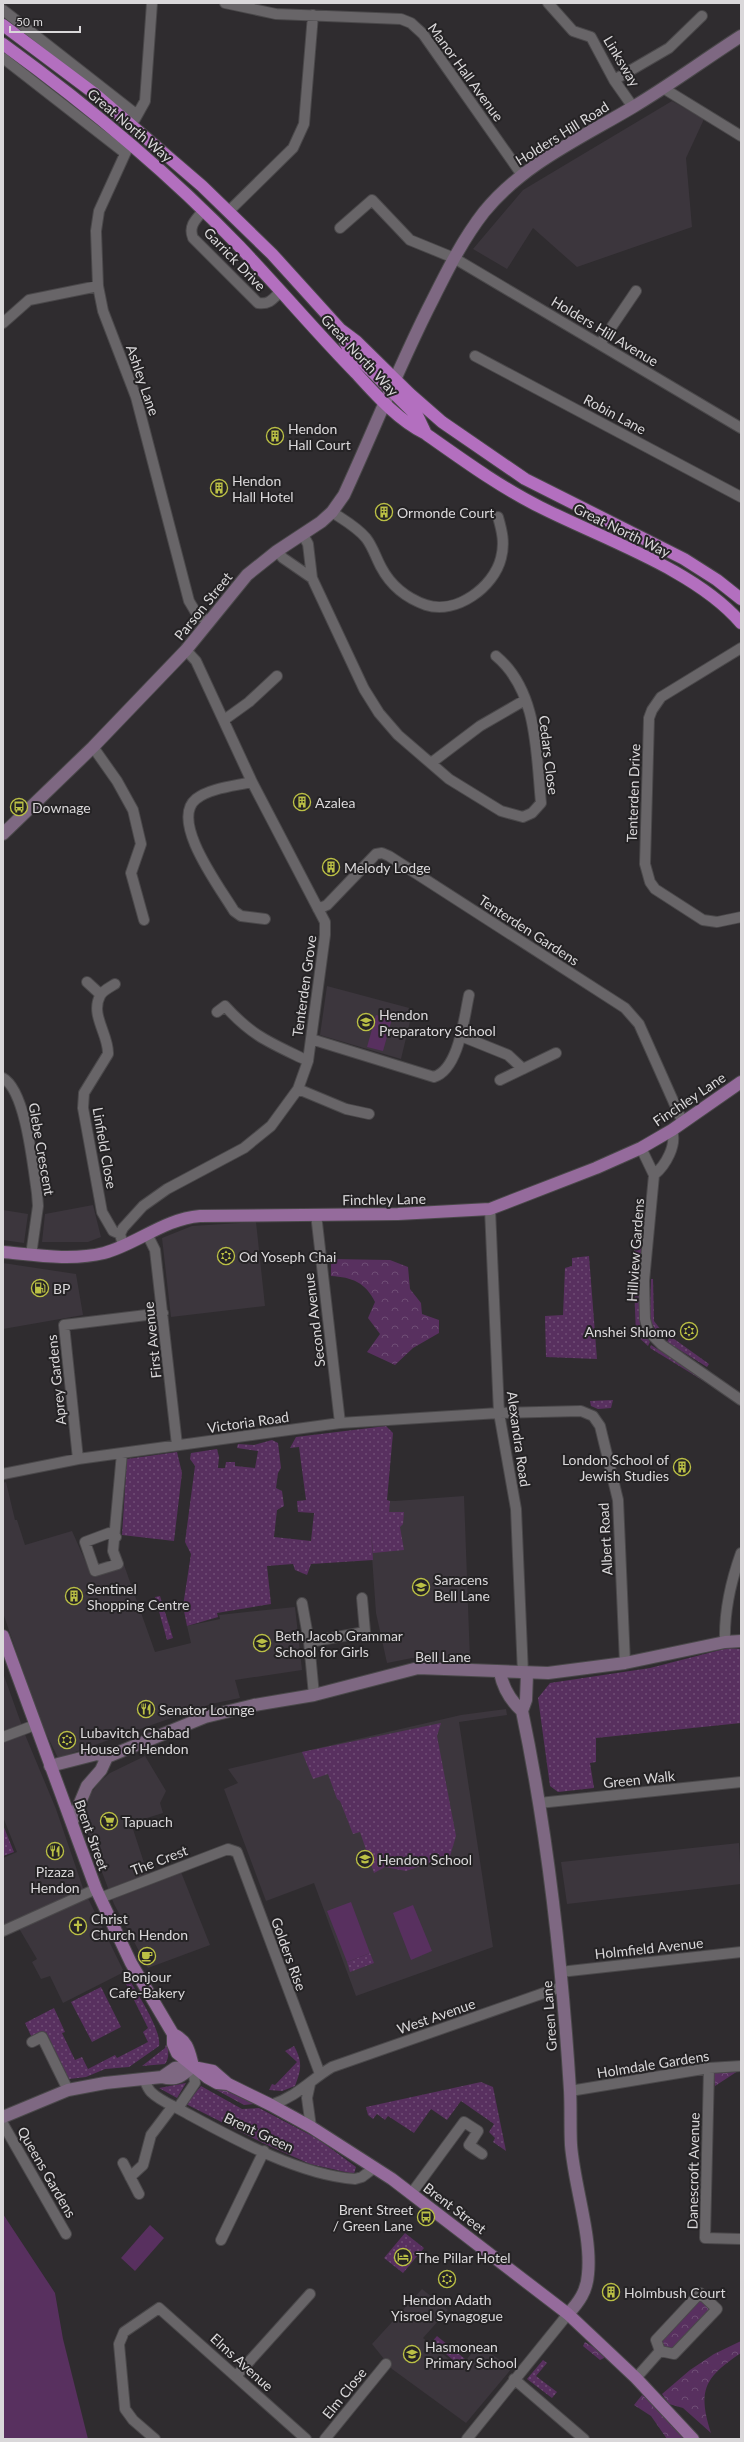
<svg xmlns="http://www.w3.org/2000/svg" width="744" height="2442" font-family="Lato,sans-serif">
	<defs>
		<pattern id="grass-dots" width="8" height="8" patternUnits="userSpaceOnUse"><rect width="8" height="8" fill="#58305f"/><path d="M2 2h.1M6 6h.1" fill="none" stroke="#6f4d75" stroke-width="1.8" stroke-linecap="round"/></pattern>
		<pattern id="forest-crowns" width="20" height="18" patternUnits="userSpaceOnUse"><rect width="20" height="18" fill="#58305f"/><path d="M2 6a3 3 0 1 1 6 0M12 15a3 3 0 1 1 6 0" fill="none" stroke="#6f4d75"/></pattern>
	</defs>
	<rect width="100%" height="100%" fill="#2f2c2f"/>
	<!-- built -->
	<path fill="#3c363d" d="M672,101L704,119L686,158L692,227L577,267L533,228L507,269L473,249L523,190Z
		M327,986L413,1009L401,1059L320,1035Z
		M93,1205L101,1237L88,1242H42L45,1214Z
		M3,1210L28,1214L24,1243L3,1240Z
		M256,1222L265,1306L171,1317L162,1238L192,1226Z
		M3,1263L76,1274L83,1315L3,1329Z
		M6,1482L15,1520H17L25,1545L72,1531L92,1576L124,1565L155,1652L191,1643L187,1626L220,1619L219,1615L295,1607L302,1670L235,1680L240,1698L211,1704L58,1758L41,1723L3,1613V1483Z
		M464,1496L470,1660L412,1658L387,1663L376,1613L368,1500L395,1501Z
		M3,1673L26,1737L56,1809L83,1888L124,1972L63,2003L50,1976L41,1979L32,1962L37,1959L17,1925L3,1931V1858L17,1852L3,1817Z
		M506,1709L507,1715L459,1722L493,1947L356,1996L314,1883L266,1901L224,1789L238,1783L228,1769L461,1715Z
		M145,1756L166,1791L160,1803L163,1813L131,1823L149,1878L179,1867L210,1945L148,1968L114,1904L85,1827V1811L90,1795L99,1782L110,1773Z
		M739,1843L741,1884L567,1904L561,1862Z
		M422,2289L448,2310L423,2338L460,2368L478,2345L512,2368L466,2423L392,2369L372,2344Z"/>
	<!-- grass -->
	<path fill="url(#grass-dots)" d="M637,1234L643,1237L639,1282L640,1325L650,1342L648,1346L636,1335L633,1258Z
		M589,1256L597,1359L546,1357L545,1316L563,1315L565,1268L572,1266V1258Z
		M651,1279H653L654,1321L661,1330L658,1334L650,1320Z
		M670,1336L709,1364L707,1367L667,1342Z
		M651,1345L718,1388H715L650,1348Z
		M613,1400L611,1408L598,1409L591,1406L590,1401Z
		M386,1426L393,1433L387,1500L390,1501L389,1512H404L403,1524L400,1527L404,1550L373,1553L371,1531L373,1560L311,1564L307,1575L295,1570L293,1564L267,1566L271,1604L217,1613L218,1617L187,1626L183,1606L191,1554L185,1542L195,1466L190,1459L191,1453L217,1449L219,1457L218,1468H225L226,1462H235V1466L255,1468L258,1451L237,1448L238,1444L254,1445L272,1440L278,1443L281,1468L278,1473L276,1488L282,1491L284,1506L277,1510L274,1537L311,1541L314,1513L298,1512L297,1501L306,1500L299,1447L290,1448L296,1437Z
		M177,1452L182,1473L174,1541L122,1535L127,1459Z
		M160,1596L173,1638L167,1640L155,1597Z
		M728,1648L741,1649V1723L596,1738V1762L590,1763L594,1788L558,1792L550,1786L538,1698L550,1683L650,1668Z
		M441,1723L437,1736L456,1836L450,1856L406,1871L385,1867L374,1873L360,1832L353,1834L340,1801L337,1799L328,1774L313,1779L302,1752Z
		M3,1825L14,1852L3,1856Z
		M370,1953L374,1963L350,1972L347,1962Z
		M122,1976L128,1977C136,1992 162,2030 159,2046L129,2067L105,2069L86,2077L69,2079L46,2032L32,2038L25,2023L54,2008L65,2032L62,2033L75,2060L82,2057L88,2069L115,2055L117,2058L148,2042L143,2032L148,2028Z
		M101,1987L121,2027L92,2042L71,2002Z
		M167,2041C168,2049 170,2057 165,2064L142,2066L165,2048Z
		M294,2046C303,2062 301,2070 295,2086L282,2091L269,2090L272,2084L275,2085L297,2062L285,2051Z
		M481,2082L493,2087L506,2151L493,2142L495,2138L489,2132L494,2124L461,2101L447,2120L431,2109L414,2133L388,2116L385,2120L377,2114L373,2119L368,2115L366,2107Z
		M186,2083L177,2098L159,2088Z
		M201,2086L242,2109L259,2108L318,2139L356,2167L354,2174L310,2164L265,2144L186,2104Z
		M405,2233L424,2248L403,2273L384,2258Z
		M437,2336L465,2359L460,2366L432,2342Z
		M543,2360L547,2363L536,2376L557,2392L552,2398L527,2379Z"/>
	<!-- forest -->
	<path fill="url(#forest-crowns)" d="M331,1259L390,1260L408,1267L410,1289L421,1303L422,1314L439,1320V1333L413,1348L395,1365L367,1352L380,1334L368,1318L375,1302C366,1283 352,1277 331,1276Z
		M738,2071L715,2086L713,2072Z
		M213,2084L254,2104L244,2105L211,2087Z
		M700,2298L713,2309L673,2350L663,2347L661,2339Z
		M741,2341V2353C705,2377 697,2390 711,2433L683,2408L669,2404L662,2394L690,2370L714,2354Z
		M585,2342L605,2354L604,2358L600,2360L583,2346Z
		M642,2395L650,2400L689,2439H667L651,2416L634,2405Z"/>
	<!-- park -->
	<path fill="#58305f" d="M376,1015L392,1019L383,1051L367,1047Z
		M351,1902L370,1953L347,1962L327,1911Z
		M413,1905L432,1951L411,1960L393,1913Z
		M3,2214L55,2293L63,2339L88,2439H3Z
		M150,2225L164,2238L135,2271L121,2258Z"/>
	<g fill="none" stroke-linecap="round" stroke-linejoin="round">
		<!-- street casing -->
		<g stroke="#4a484a" stroke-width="12">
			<path id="street" d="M225,3L276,14L401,19L411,23L423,34L522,175
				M548,3L573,31L591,37L614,80L633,107
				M3,10L137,115
				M3,58L125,153
				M614,80L669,48L702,16
				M663,88L741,136
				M135,119L145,101L152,3
				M130,143L99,211L96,231L98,286L103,311L136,397L189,601L195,611L208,622
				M204,210C196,219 188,226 193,238L258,303C269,305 273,299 281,291
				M229,211L293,148L304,124L313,15
				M340,228L372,200L410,240L454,258L741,428
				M3,323L29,300L98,286
				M600,344L636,291
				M475,356L741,497
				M332,512C344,520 357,527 366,538C373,547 376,558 381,567C391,586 406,598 426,605C456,615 494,587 501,558C505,543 502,531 498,517
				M303,535L308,544L312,578L364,689L379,713L398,735L449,779L501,811L523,817L532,813L541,803C536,753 538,691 496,656
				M277,551L283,558L312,578
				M741,648L661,697L652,710L649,718L645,864L650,882L655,889L703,920L717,922L741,917
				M224,720L249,702L277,676
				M93,747L117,781L133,810L141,844L131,873L144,920
				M431,763L480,726L525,700
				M252,782C235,786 210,788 196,799C169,821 221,889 234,911L241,916L265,919
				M318,909L327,905L376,854L382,853L389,856L625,1008L639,1024L683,1123
				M87,982L100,994
				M115,984C110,987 102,991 100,996C90,1015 109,1035 108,1054L84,1093L83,1108L102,1212L113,1231L120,1234
				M217,1012L225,1006C253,1037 271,1043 308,1061
				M461,1036L508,1055L523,1069
				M311,1039L434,1077C459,1069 464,1018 469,995
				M3,1078C26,1091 33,1167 37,1193L38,1206L31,1255
				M500,1080L556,1053
				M298,1089L346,1109L369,1114
				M672,1130C677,1145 666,1165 654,1175L644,1281L645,1319L648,1331L662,1345L741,1400
				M641,1148L654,1175
				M490,1209L499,1413L516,1509L523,1674
				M316,1214L340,1423
				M147,1234L155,1250L177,1445
				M123,1245L120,1234L123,1228L143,1206L167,1189L244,1148L271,1126L298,1089L308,1061L325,935V922L252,782L196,661L186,650
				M78,1459L64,1325L163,1313
				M3,1474L78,1459L340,1423L499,1413L581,1411L593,1416L600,1426L618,1500L625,1663
				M116,1537L109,1533L85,1542L95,1571L118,1564L113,1551L122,1453
				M302,1603L309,1642L314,1695
				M309,1642L365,1632L362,1598
				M725,1642C724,1611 731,1581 741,1553
				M3,1737L35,1725
				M539,1803L741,1782
				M100,1898L228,1849L237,1852L320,2074
				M3,1931L96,1889
				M560,1972L741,1952
				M32,2042L42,2037L68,2090
				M709,2068L705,2238L741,2239
				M144,2079C146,2084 148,2089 151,2092C161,2102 177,2107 188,2114C236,2140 300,2175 355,2179L362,2177L374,2168
				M310,2084L307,2098L311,2127
				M570,2091L709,2068L741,2066
				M271,2105C298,2096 310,2080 332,2067L561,1987
				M178,2108L195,2083L193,2066
				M3,2124L66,2234
				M123,2163L139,2194
				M130,2177L143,2165L151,2135L173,2106
				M411,2194L464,2122L478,2131L469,2145L482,2154
				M221,2240L264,2151
				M237,2375L310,2294
				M636,2378L660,2351L656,2340L700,2293L717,2309L674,2354L660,2351
				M514,2379L584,2439
				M155,2439L133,2420L125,2409L119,2344L124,2332L159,2308L306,2439
				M325,2439L386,2364
				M467,2439L568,2314"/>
		</g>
		<!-- secondary casing -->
		<g stroke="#4a484a" stroke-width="14">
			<path id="secondary" d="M3,834L93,747L186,650L247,575L277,551L321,522L332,512L344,495C374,430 400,363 433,299C448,269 463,239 484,212C523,164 581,138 633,107C670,85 705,59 741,36
				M500,1673C503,1687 511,1701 522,1711
				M527,1674L526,1700L522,1711C548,1835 562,1963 570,2090C571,2108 570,2127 571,2145C574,2185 592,2236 588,2274C587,2291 579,2302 568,2314
				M50,1766L97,1754L107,1757
				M72,1822L87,1786L101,1770L107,1757L205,1717L254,1705L314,1695L418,1668L548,1673L625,1663L725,1642L741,1641
				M162,2077L175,2068L193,2066
				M3,2117L68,2090L105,2083L162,2077C177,2081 182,2076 193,2066"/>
		</g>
		<!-- primary casing -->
		<g stroke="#4a484a" stroke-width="14">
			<path id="primary" d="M3,1252C35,1255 72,1261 104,1253C137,1244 164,1219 200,1216L398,1214L490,1209L596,1168L641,1148L672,1130L741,1082
				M3,1636L96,1889L131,1963L173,2034V2044L177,2053L208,2078L217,2083L228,2084L271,2105L311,2127L392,2179L568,2314L636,2378L693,2439
				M173,2034C188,2041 189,2051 193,2066
				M198,2068L213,2071L228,2084"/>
		</g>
		<!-- highway casing -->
		<g stroke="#4a484a" stroke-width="14">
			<path id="highway" d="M3,25L95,94L202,186L272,254L340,329L356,341L410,394L442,422L525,479L684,559L717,580L741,599
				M3,44C87,105 167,171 239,246C279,288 316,332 356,373C377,396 398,420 426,434C463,460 500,487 540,507C603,539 696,570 741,623
				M340,330L348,348L418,417L426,434"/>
		</g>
		<!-- street -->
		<use href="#street" stroke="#686568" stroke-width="10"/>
		<!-- secondary -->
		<use href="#secondary" stroke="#7e6882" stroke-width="12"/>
		<!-- primary -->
		<use href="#primary" stroke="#956b9c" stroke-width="12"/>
		<!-- highway -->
		<use href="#highway" stroke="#b36fbf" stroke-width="12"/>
	</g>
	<!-- icons -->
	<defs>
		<g id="building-ring" transform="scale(0.9)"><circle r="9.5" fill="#252325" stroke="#bbc045" stroke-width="1.5"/><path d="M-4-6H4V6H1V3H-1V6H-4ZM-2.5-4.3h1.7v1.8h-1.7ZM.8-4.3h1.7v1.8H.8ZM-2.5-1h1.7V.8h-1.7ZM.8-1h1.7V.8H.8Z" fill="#bbc045"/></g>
		<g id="bus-ring" transform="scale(0.9)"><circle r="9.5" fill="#252325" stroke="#bbc045" stroke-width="1.5"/><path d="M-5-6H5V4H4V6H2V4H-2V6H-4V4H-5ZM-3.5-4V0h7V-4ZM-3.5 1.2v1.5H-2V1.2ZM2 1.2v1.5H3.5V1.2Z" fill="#bbc045"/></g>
		<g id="school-ring" transform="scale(0.9)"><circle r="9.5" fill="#252325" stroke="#bbc045" stroke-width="1.5"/><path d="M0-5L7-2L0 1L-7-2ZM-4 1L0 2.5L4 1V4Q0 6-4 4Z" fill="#bbc045"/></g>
		<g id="synagogue-ring" transform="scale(0.9)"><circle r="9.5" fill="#252325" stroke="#bbc045" stroke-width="1.5"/><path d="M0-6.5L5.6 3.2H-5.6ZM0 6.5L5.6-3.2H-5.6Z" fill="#bbc045"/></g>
		<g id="fuel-ring" transform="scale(0.9)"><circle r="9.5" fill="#252325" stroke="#bbc045" stroke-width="1.5"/><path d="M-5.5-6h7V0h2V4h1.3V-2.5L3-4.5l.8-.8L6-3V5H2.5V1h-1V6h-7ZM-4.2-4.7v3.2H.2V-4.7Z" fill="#bbc045"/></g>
		<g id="restaurant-ring" transform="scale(0.9)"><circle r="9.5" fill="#252325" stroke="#bbc045" stroke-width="1.5"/><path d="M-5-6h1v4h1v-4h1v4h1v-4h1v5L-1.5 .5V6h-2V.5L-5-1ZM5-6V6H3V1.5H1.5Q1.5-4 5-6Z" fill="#bbc045"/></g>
		<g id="supermarket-ring" transform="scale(0.9)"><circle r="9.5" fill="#252325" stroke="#bbc045" stroke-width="1.5"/><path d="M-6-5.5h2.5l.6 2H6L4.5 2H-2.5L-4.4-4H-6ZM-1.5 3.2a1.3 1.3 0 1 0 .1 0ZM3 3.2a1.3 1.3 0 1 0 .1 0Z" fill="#bbc045"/></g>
		<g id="church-ring" transform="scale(0.9)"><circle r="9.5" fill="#252325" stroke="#bbc045" stroke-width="1.5"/><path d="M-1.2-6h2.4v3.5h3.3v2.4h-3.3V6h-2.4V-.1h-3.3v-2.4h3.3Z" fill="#bbc045"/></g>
		<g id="cafe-ring" transform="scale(0.9)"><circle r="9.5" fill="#252325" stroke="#bbc045" stroke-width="1.5"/><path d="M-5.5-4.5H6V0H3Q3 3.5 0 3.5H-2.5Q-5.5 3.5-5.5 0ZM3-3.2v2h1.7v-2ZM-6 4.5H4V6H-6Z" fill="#bbc045"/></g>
		<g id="hotel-ring" transform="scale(0.9)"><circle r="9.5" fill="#252325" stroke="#bbc045" stroke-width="1.5"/><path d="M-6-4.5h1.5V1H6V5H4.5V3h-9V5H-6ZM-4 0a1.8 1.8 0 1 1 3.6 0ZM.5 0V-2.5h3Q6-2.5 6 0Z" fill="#bbc045"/></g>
	</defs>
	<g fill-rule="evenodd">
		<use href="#building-ring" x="275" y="436"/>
		<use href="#building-ring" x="219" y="488"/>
		<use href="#building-ring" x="384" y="512"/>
		<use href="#building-ring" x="302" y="802"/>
		<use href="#bus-ring" x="19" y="807"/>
		<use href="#building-ring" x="331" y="867"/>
		<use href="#school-ring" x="366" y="1022"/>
		<use href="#synagogue-ring" x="226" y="1256"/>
		<use href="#fuel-ring" x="40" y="1288"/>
		<use href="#synagogue-ring" x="689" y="1331"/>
		<use href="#building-ring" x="682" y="1467"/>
		<use href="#school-ring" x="421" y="1587"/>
		<use href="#building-ring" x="74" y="1596"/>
		<use href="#school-ring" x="262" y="1643"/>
		<use href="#restaurant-ring" x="146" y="1709"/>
		<use href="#synagogue-ring" x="67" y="1740"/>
		<use href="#supermarket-ring" x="109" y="1821"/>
		<use href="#restaurant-ring" x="55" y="1851"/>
		<use href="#school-ring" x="365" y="1859"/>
		<use href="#church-ring" x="78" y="1926"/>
		<use href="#cafe-ring" x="147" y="1956"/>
		<use href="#bus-ring" x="426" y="2217"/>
		<use href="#hotel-ring" x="403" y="2257"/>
		<use href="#synagogue-ring" x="447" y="2279"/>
		<use href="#building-ring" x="611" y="2292"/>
		<use href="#school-ring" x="412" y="2354"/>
	</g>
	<g text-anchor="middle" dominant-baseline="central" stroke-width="4" stroke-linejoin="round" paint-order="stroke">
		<!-- street labels -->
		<g font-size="14" fill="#dad8da" stroke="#252325">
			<text transform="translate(622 61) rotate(59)">Linksway</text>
			<text transform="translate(466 72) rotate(54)">Manor Hall Avenue</text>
			<text transform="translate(130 125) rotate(40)">Great North Way</text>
			<text transform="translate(562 133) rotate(-32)">Holders Hill Road</text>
			<text transform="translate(235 259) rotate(46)">Garrick Drive</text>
			<text transform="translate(605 331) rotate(31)">Holders Hill Avenue</text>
			<text transform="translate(360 355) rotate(47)">Great North Way</text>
			<text transform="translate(143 380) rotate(71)">Ashley Lane</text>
			<text transform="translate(615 414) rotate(28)">Robin Lane</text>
			<text transform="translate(622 530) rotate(26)">Great North Way</text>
			<text transform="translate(203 606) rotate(-51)">Parson Street</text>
			<text transform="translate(549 755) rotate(83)">Cedars Close</text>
			<text transform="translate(633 793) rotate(-88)">Tenterden Drive</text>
			<text transform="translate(529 930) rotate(33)">Tenterden Gardens</text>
			<text transform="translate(304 986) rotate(-82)">Tenterden Grove</text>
			<text transform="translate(689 1099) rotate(-34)">Finchley Lane</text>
			<text transform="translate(105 1148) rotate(80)">Linfield Close</text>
			<text transform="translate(42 1149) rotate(80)">Glebe Crescent</text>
			<text transform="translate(384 1199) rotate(-1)">Finchley Lane</text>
			<text transform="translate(635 1250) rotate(-86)">Hillview Gardens</text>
			<text transform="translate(314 1320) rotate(-97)">Second Avenue</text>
			<text transform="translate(152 1340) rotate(-96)">First Avenue</text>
			<text transform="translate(56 1380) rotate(-96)">Aprey Gardens</text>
			<text transform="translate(248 1422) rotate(-8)">Victoria Road</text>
			<text transform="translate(519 1439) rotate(82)">Alexandra Road</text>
			<text transform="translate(605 1539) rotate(-93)">Albert Road</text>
			<text x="443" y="1656">Bell Lane</text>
			<text transform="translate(639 1779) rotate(-6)">Green Walk</text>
			<text transform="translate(92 1835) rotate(70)">Brent Street</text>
			<text transform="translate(159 1860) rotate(-21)">The Crest</text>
			<text transform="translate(649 1948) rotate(-6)">Holmfield Avenue</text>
			<text transform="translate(289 1954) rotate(70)">Golders Rise</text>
			<text transform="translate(436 2016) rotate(-19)">West Avenue</text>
			<text transform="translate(549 2016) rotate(-94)">Green Lane</text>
			<text transform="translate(653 2064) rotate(-9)">Holmdale Gardens</text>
			<text transform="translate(259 2132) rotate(25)">Brent Green</text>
			<text transform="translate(693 2171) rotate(-89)">Danescroft Avenue</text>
			<text transform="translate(47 2172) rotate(60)">Queens Gardens</text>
			<text transform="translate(455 2208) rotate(37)">Brent Street</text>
			<text transform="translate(242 2362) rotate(42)">Elms Avenue</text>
			<text transform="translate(344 2393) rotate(-51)">Elm Close</text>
		</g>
		<!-- poi labels -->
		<g font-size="14" fill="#dad8da" stroke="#252325" text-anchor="start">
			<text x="288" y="428">Hendon<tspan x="288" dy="16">Hall Court</tspan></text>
			<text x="232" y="480">Hendon<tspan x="232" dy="16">Hall Hotel</tspan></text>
			<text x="397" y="512">Ormonde Court</text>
			<text x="315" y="802">Azalea</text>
			<text x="32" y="807">Downage</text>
			<text x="344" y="867">Melody Lodge</text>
			<text x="379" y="1014">Hendon<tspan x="379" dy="16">Preparatory School</tspan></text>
			<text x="239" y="1256">Od Yoseph Chai</text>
			<text x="53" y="1288">BP</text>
			<text x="676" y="1331" text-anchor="end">Anshei Shlomo</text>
			<text x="669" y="1459" text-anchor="end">London School of<tspan x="669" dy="16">Jewish Studies</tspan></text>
			<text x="434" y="1579">Saracens<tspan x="434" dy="16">Bell Lane</tspan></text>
			<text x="87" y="1588">Sentinel<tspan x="87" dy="16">Shopping Centre</tspan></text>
			<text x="275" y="1635">Beth Jacob Grammar<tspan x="275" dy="16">School for Girls</tspan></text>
			<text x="159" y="1709">Senator Lounge</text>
			<text x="80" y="1732">Lubavitch Chabad<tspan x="80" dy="16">House of Hendon</tspan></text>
			<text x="122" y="1821">Tapuach</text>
			<text x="378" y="1859">Hendon School</text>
			<text x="55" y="1871" text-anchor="middle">Pizaza<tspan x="55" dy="16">Hendon</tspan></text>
			<text x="91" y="1918">Christ<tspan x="91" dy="16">Church Hendon</tspan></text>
			<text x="147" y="1976" text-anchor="middle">Bonjour<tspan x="147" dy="16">Cafe-Bakery</tspan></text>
			<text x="413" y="2209" text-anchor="end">Brent Street<tspan x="413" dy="16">/ Green Lane</tspan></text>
			<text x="416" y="2257">The Pillar Hotel</text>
			<text x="624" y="2292">Holmbush Court</text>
			<text x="447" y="2299" text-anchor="middle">Hendon Adath<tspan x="447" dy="16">Yisroel Synagogue</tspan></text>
			<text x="425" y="2346">Hasmonean<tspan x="425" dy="16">Primary School</tspan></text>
		</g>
	</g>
	<!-- border -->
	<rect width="744" height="2442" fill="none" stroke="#dad8da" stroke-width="8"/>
	<!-- scale -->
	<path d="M10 26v6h70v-6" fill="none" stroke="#dad8da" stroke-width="2"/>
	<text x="16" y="26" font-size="12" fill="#dad8da" stroke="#252325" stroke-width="3" paint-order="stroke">50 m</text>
</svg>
